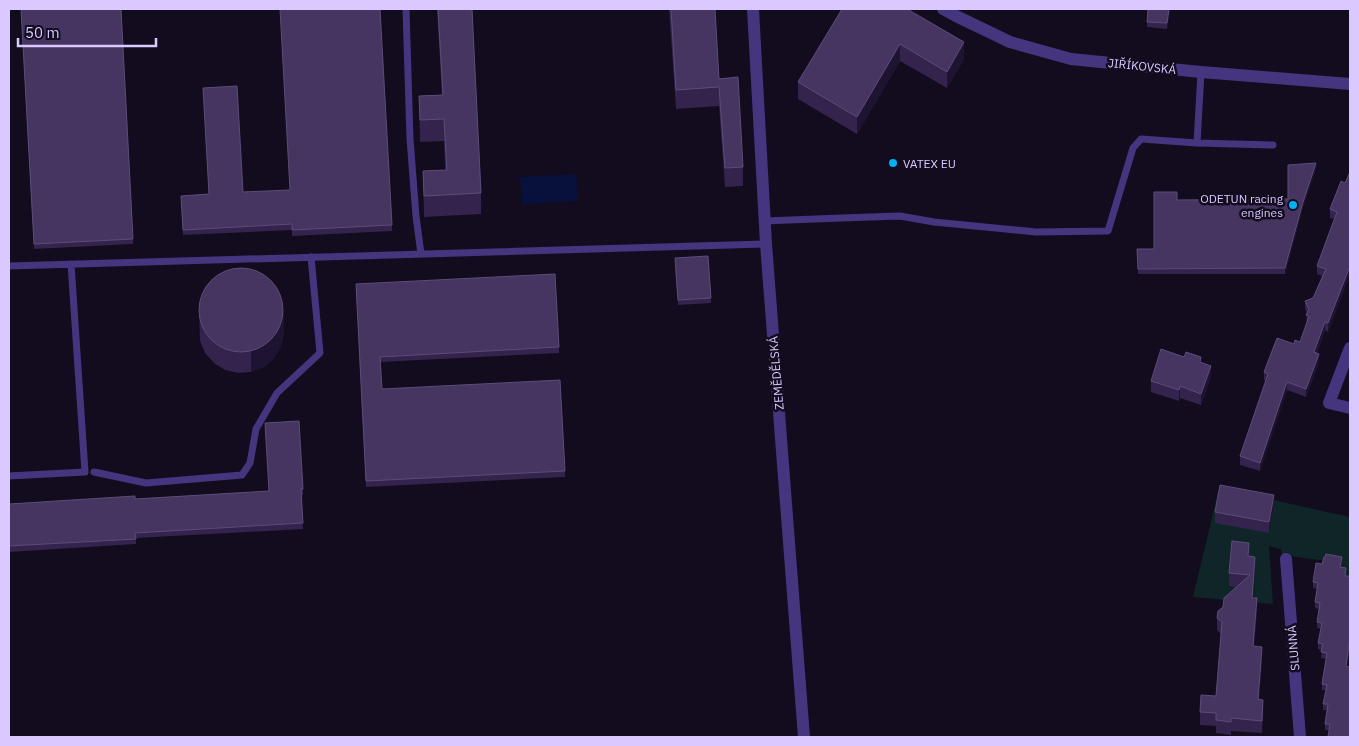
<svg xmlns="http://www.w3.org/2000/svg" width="1359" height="746" font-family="'IBM Plex Sans',sans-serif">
	<rect width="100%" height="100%" fill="#120c1e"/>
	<!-- green -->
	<path fill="#0f2528" d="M1219,488L1350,517V582L1340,573L1342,563L1282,555L1281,549L1269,546L1273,604L1193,597Z"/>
	<!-- water -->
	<path fill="#08113b" d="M576,174L578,201L522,204L520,177Z"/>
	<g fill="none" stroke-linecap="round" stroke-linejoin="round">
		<!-- service -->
		<path stroke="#45357f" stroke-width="7" d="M406,9L410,139L416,216L421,254
			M1197,143L1273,145
			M764,221L841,218L900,216L934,222L1036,232L1108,231L1133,148L1141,139L1197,143L1201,72
			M9,266L766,244
			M94,472L146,483L242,475L250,463L256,429L277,393L320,353L311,257
			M9,476L85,472L71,264"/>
		<!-- minor -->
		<path stroke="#45357f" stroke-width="12" d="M753,9L766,244L804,737
			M1350,348L1329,403L1350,408
			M1286,559L1300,737"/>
		<!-- tertiary -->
		<path stroke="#45357f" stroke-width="12" d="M943,9L956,16L1010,42L1071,59L1201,72L1350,84"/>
	</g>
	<!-- wall -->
	<path fill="#33234d" d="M21,9L133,239V244L34,249Z
		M437,9H472L481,193V214L424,217L423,171L445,170L444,141L420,142L419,96L442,95Z
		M669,9H715L719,79L743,167V186L725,187L719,106L676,109Z
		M842,9L964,59L947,88L900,61L857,134L798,99V82Z
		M1170,9L1167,29L1147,27V22Z
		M1316,169L1303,207L1285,274H1138L1137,249H1154L1177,200L1288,199Z
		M1350,172V274L1328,332L1325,330L1317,353L1319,362L1306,397L1287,390L1260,471L1240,465V456L1266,381L1264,380V372L1294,344L1300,342L1307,323L1306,315L1307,313L1305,309V301L1313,298L1322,276L1317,274V266L1334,219L1330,218V209L1345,183Z
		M243,192L392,225V231L292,236V230L183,235L181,201Z
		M675,264L711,298V303L678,305Z
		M356,290L559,347V353L380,362L382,389L565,471V477L366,487Z
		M199,305L284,332L281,346L274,358L264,367L251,372L238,373L225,370L214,363L205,353L200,341Z
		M1201,363L1211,377L1201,405L1180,398L1179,401L1151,392V381Z
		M303,489V495H301L303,529L136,538V544L9,552V504L135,499Z
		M1274,506L1269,533L1215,523V512Z
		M1249,556L1255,570L1253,598L1257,611L1254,646L1262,660L1259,699L1263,713L1262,733L1231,731V735L1216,733V726L1200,725V712L1216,696L1221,634L1217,630V618L1223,607L1237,587L1229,586V573Z
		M1342,563L1341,567L1346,576H1350V644L1347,666L1329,730H1325V724L1327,710H1323V704L1326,690H1322V684L1326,659L1321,658L1322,650L1318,649V643L1321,629L1317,628V622L1319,609L1315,608V602L1317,589L1313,588V582L1322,564Z"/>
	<!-- shaded-wall -->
	<path fill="#1f1332" d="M1169,9H1170L1167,29V23Z
		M964,42V59L947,88V72Z
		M900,44V61L857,134V117Z
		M1316,163V169L1303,207L1285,274V268L1303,202Z
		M1350,266V274L1328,332V323Z
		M284,311V332L281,346L274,358L264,367L251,372V351Z
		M1325,322V330L1314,360V352Z
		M1319,354V362L1306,397V389Z
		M1211,366V377L1201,405V394Z
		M1287,382V390L1260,471V463Z
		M1180,386V398L1179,401V390Z
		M1274,495V506L1269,533V522Z
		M1255,557V570L1252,610V598Z
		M1257,598V611L1253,659V646Z
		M1350,638V644L1346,672V666Z
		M1262,647V660L1258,712V699Z
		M1263,700V713L1262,733V721Z"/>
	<!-- building -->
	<path fill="#453560" stroke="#5c4c79" d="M21,9H121L133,239L34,244Z
		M280,9H380L392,225L292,230V224L183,230L181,196L209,194L203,88L237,86L243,192L290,190Z
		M438,9H472L481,193L424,196L423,171L447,170L444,119L420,120L419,96L443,95Z
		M671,9H715L719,79L738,77L743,167L725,168L719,87L676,90Z
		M842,9H907L964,42L947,72L900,44L857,117L798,82Z
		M1148,9H1169L1167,23L1147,22Z
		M1316,163L1303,202L1285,268L1138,269L1137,249H1154V192H1177V200L1288,199V165Z
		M1350,172V266L1328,323L1325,322L1314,352L1319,354L1306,389L1287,382L1260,463L1240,456L1268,374L1264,372L1277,338L1294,344L1295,340L1300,342L1309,316L1306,315L1309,309L1305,301L1313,298L1326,269L1317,266L1337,212L1330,209L1341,181L1345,183Z
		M708,256L711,298L678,300L675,258Z
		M199 310a42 42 0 1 1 84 0a42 42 0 1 1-84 0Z
		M555,274L559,347L380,357L382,389L560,380L565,471L366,481L356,284Z
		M1161,349L1184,357L1186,352L1201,357L1200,362L1211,366L1201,394L1180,386L1179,390L1151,381Z
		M299,421L303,489H301L303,523L135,533L136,539L9,546V504L135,496V499L269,491L265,423Z
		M1220,485L1274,495L1269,522L1215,512Z
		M1232,541L1249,543L1248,556L1255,557L1252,598H1257L1253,646L1262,647L1258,699L1263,700L1262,721L1231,718V722L1216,720V713L1200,712L1201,695L1216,696L1222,622L1217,618L1218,611L1223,607L1224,598L1250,575L1229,573Z
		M1326,554L1342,557L1340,567L1346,568L1345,576H1350V638L1346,666L1350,667V737H1328L1330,724H1325L1328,704H1323L1327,685L1322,684L1327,653L1321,652L1323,644L1318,643L1322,623L1317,622L1320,603L1315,602L1318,583L1313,582L1316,563L1322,564L1324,557H1325Z"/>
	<!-- markers -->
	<g fill="#00b0f4" stroke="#120c1e" stroke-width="2">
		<circle cx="893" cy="163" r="5"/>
		<circle cx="1293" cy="205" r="5"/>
	</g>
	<g text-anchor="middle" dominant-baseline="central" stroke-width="5" stroke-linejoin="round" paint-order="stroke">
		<!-- street labels -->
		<g font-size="12" fill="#d9c9ff" stroke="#120c1e">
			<text transform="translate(1142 66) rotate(6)">JIŘÍKOVSKÁ</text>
			<text transform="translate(776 373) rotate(-95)">ZEMĚDĚLSKÁ</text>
			<text transform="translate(1293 648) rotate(-95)">SLUNNÁ</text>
		</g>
		<!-- poi labels -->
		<g font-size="12" fill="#d9c9ff" stroke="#120c1e" text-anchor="start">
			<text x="903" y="163">VATEX EU</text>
			<text x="1283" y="198" text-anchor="end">ODETUN racing<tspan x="1283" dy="14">engines</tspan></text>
		</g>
	</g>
	<!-- border -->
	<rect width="1359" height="746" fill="none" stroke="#d9c9ff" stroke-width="20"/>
	<!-- scale -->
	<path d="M18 38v8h138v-8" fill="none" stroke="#d9c9ff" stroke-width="2.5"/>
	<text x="25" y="38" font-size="15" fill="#d9c9ff" stroke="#120c1e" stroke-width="4" paint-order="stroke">50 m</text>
</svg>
